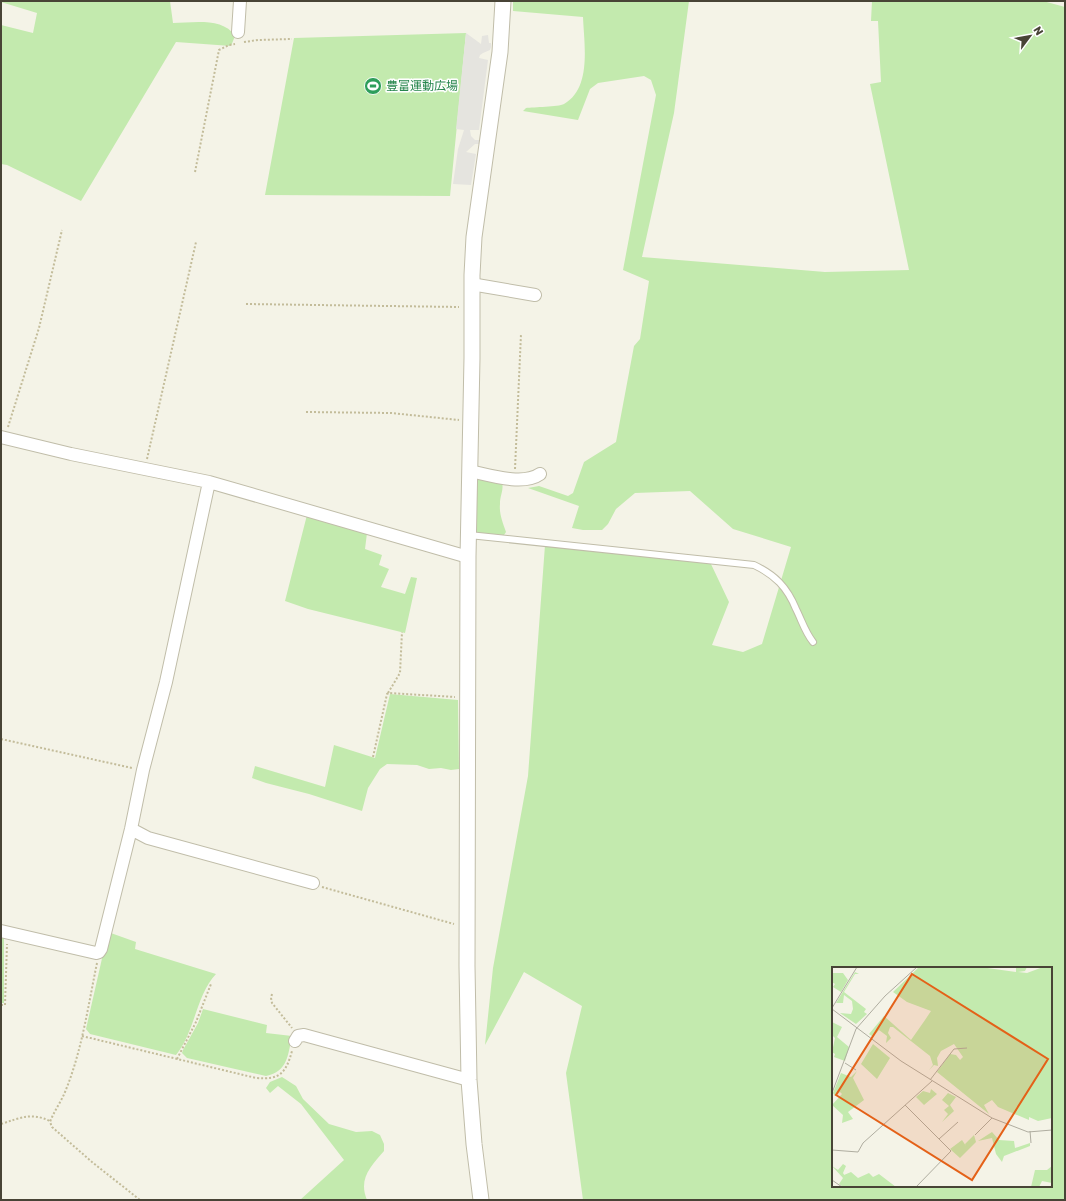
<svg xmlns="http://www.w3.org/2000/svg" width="1066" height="1201" font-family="Rubik,'Noto Sans JP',sans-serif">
	<rect width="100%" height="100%" fill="#f4f3e7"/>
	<!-- green -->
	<path fill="#c3eaae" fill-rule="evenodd" d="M1,1H170L173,23C192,23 223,17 235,36L231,46L176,42L81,201L7,165L1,164V25L33,33L37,13L1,2Z
		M513,1H689L674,113L642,257L825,272L909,270L870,84L881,82L878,21H871L872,1H1043L1065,7V1200H583L566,1073L582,1006L524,972L485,1045L493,968L528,776L545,545L710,562L729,602L712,645L743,652L762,644L791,547L733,529L690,491L635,493L616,509L608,524L602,530H583L572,528L579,506L528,488L539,486L568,496L573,493L584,462L616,442L634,346L640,339L649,281L623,270L656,95L651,80L644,76L598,83L590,89L578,120L523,111L526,108C534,107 558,107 564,104C592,88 584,44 583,17L513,11ZM833,968H1051V1186H833Z
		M466,33L450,196L265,195L294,38Z
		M480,477L502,481C504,491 500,495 500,504C499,514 503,523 506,532L504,535L477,533V480Z
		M307,515L367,533L365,549L382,555L379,565L389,569L381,587L405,594L411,577L417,578L405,633L308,609L285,601Z
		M390,694L458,700L459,769L451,770L441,768L429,769L417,765L387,764L380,769L368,788L362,811L309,794L266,783L252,778L255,766L325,787L334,745L375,758Z
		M108,932L136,942L135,949L216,974C196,995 195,1032 176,1055L90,1034L86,1029Z
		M1,934L4,935V1003H1Z
		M203,1009L267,1025L266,1033L292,1036C288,1054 288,1072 266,1076L187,1058L182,1053L183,1050L198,1023Z
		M282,1077L296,1086L303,1099L329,1124L356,1132L372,1131L380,1135L384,1144V1151C371,1166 358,1179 367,1200H300L344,1160L301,1104L278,1086L270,1093L266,1088L270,1082Z"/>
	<!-- parking -->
	<path fill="#e5e4df" d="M466,33L481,44L482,36L488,35L489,43H491V47L490,50L483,53L480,55L479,58L488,60L479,130H470L471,136L475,140H479V144H475L466,152L476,154L471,185L453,184L458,149L464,130L456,129Z"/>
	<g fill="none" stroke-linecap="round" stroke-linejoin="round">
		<!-- service casing -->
		<g stroke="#c0bda9" stroke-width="8">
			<path id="service" d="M469,535L754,565C775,575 787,587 796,609C802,621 805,632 813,642"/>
		</g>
		<!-- minor casing -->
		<g stroke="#c0bda9" stroke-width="14">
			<path id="minor" d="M238,32L240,1
				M471,284L535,295
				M1,437L71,454L209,482L468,557
				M470,471C489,475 523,486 540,474
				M131,829L148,838L313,883
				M1,931L96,953L99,952L101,949L131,829L143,770L166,682L209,482
				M295,1041L298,1036L304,1035L469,1080"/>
		</g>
		<!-- tertiary casing -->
		<g stroke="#c0bda9" stroke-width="17">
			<path id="tertiary" d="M481,1200L474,1144L469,1080L467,966L468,557L472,358V275L474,237L500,52L503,1"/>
		</g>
		<!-- path -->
		<path stroke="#c3bc9a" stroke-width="2" stroke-dasharray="2 2" stroke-linecap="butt" d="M244,42L258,40L292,39
			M195,172L219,50L229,45L235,44
			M246,304L459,307
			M306,412L391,413L459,420
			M8,427L39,328L62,230
			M147,459L196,242
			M515,469L521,334
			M388,693L400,673L402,632
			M1,739L132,768
			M373,757L387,694L389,693L455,697
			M322,887L454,924
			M97,963C88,1006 82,1051 65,1092C61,1102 54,1111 50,1122L52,1127L92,1162L140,1200
			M272,994L271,998L272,1003L292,1028
			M1,1005H5L7,944
			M82,1036L256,1078C280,1080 286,1073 292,1051
			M177,1059L196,1022L211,984
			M1,1124C20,1118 31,1112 50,1121"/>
		<!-- service -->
		<use href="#service" stroke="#fff" stroke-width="6"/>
		<!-- minor -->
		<use href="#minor" stroke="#fff" stroke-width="12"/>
		<!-- tertiary -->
		<use href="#tertiary" stroke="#fff" stroke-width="15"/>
	</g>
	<!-- icons -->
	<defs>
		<g id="stadium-disc" transform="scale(0.9)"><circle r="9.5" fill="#2e9e5b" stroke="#fff"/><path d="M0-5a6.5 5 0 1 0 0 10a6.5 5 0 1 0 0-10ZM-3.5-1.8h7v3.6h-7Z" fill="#fff"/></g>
	</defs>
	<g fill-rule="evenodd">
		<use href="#stadium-disc" x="373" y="86"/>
	</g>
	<g text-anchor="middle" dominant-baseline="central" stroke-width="3" stroke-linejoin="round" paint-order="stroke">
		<!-- leisure labels -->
		<g font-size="12" fill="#27864d" stroke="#fff" text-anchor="start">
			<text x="386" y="86">豊富運動広場</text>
		</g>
	</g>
	<!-- overview -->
	<g transform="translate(832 967)">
		<rect width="220" height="220" fill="#f4f3e7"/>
		<path d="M87,0H148L184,5V0H195L193,4L186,5L195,6L211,0H220V151L206,154L197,150V153L166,140L160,133L152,138L157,147L105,105L118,87L124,88L128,93L131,90L122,77L109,84L105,91L106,99L102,98L97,103L101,98L98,89L61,60H58L56,66L59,71L54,76L55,69L47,63L41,70L37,67L52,49L79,73L93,53L99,44L75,35L61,25ZM23,5L27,7H23L12,25L34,42L32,45L35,47L24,57L8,46L19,47L21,42L20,34L12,28L11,36H4ZM0,6H11L16,13L9,25L1,20L3,17L0,15ZM0,55L10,60L5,70L17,80L13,94L2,90L3,87L0,85L3,71L0,68ZM41,77L58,91L45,112L29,97ZM25,104L21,111L32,133L16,145L21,152L10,156L11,148L0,138L10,127L8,125L3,129L1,126L9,106L19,110ZM99,122L105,127L92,138L84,130L91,124L98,126ZM116,126L124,130L118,138L122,144L110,155L116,147L112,143L117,139L110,133ZM160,165L167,173L182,174L183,181L198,176V179L172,189L170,195L164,187L160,171L146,174ZM142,168L144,175L128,191L118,182L130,173L134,179L133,177ZM11,197L14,199L11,206L14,211L12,208L19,205L26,211L37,206L41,210L47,207L64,220H11L7,217L11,211L0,199L6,203ZM220,199V216L210,214L207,220H199L203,203H215Z" fill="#c3eaae"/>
		<path fill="none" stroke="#afada0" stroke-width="1" d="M0,41L25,0M0,42L69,94L160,151L196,165L220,163M13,96L24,103M98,113L122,82L135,81M0,126L24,62L53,29L85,0M73,138L119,184L84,220M198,164L199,176M143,168L160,151M107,172L126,155M0,183L26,185L31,176L100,114M0,213L10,220"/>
		<path fill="#e46118" fill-opacity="0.15" stroke="#e46118" stroke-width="2" d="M80,7L216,92L140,213L4,128Z"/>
		<rect width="220" height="220" fill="none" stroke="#484436" stroke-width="2"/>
	</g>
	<!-- border -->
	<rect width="1066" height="1201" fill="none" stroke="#484436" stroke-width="4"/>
	<!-- north arrow -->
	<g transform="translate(1030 36) rotate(58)" stroke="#ffffff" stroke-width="3" paint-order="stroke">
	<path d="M0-3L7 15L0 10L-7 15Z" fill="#484436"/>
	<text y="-6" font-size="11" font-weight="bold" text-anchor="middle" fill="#484436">N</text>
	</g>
</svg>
